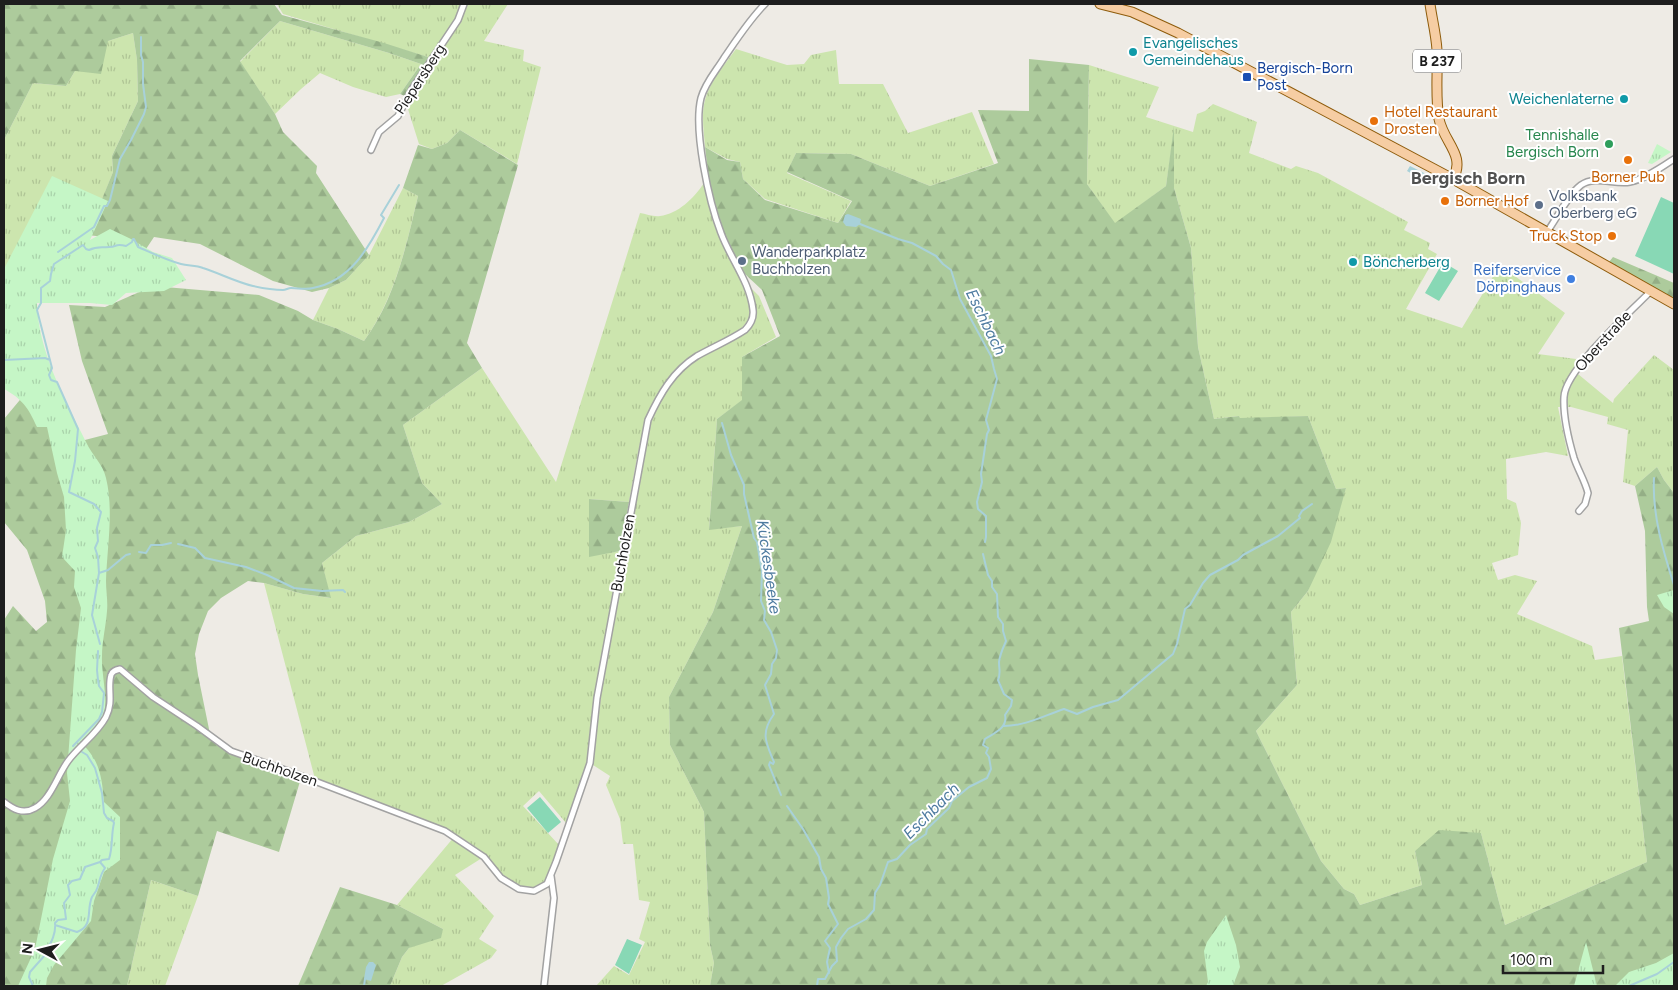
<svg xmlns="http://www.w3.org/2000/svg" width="1678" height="990" font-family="Figtree,sans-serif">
	<defs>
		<pattern id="grass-tufts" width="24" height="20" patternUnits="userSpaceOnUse" patternTransform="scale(1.25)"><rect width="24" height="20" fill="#cce5ae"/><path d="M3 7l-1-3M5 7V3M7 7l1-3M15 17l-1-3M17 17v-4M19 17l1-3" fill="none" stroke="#afc495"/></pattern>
		<pattern id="forest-firs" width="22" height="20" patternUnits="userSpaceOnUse" patternTransform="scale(1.25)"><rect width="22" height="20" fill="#adcb9c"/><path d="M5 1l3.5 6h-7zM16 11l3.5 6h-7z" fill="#94ae86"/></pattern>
		<pattern id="park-tufts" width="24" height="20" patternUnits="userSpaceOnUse" patternTransform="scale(1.25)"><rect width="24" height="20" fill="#c5f6c6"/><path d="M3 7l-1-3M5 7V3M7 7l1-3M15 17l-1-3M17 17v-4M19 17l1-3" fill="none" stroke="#a9d2aa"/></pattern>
	</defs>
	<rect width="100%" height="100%" fill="#eeebe5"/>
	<!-- grass -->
	<path fill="url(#grass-tufts)" d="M277,4H461L455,21L431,58L283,14Z
		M467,4H508L484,41L524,50L523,61L541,67L517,164L460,130L447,143L432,149L419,144L407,106L459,22Z
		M280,21L389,53L421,64L400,94L386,97L353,87L320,73L301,89L275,114L240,62Z
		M133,33L137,60L138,101L112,156L113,172L98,210L4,324V140L33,83L66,86L75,71L108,41Z
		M736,49L787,65L804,64L811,55L836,50L839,84H883L908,133L972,112L994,164L930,186L851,154L796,153L787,173L851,201L838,223L765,199L743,179L740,162L727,159L705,147C704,132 701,115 705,100C710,81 725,64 736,49Z
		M1089,65L1159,87L1146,117L1193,132L1197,114L1205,111L1213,104L1257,122L1249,153L1291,169L1296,166L1318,173L1408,222L1404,230L1430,243L1428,249L1437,254L1406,309L1462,328L1500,265L1565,313L1538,354L1576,359L1578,374L1613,403L1614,399L1654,355L1674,370V493L1664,480L1657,467L1635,486L1623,482L1628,430L1607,424L1608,417L1571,407H1558L1568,456L1546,452L1506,459L1507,499L1516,503L1521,523L1518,555L1492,563L1498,580L1515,575L1537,581L1517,614L1592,646L1595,660L1622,656L1647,862L1505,925L1481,833L1415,851L1422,885L1360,905L1354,894L1344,889L1321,861L1256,731L1297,685L1291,612L1308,591L1346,488L1336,489L1308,416L1240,419L1239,416L1214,419L1198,347L1191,248L1174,188V131L1166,186L1115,224L1087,184Z
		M704,183C708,200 712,219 718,235C726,253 750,293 750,312C749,337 699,347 682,363C642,401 639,452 629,502L589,499V556L620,551L607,638L594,706L588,764L566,823L539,791L523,806L559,845L546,880C535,895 514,887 503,876C496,870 492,861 486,855C474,844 451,832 436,825L315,779L264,583L303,594L330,598L322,563L356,536L409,522L442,504L422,483L403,425L482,368L556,482L640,213C646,214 654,217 660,216C678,214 694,198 704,183Z
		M403,188L418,196C406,247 395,298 364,341L338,329L313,320L329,288L346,280L369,255Z
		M750,287L759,296L776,337L742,357L743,400L717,419L709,529L742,526L713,612L669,697L670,745L704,812L710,945L714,963L710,986H596L614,966L629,975L645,942L639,939L650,902L639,900L633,844H623L620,819L606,785L610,776L593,765L602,686L636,492L651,420L669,385L684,369L698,358L734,340L751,328L755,322L756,314Z
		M454,837L482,858L455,875L494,916L479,939L497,950L491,958L441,986H390L402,957L409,948L443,929L397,905Z
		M151,880L198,896L165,986H127Z"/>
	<!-- forest -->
	<path fill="url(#forest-firs)" d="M4,4H274L282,15L384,43L431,58L405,96L400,94L421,64L389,53L280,21L240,61L275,114L283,132L317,166L316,173L369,255L346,280L329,288L312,292L273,281L200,244L154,237L146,249L113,238L79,234L98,209L113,172L112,156L138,101L137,60L133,33L108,41L101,74L75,71L66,86L33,83L4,140Z
		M1029,59L1089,65L1087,184L1115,223L1166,186L1174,126V188L1191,248L1198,347L1214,419L1239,416L1240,418L1308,416L1336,489L1346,488L1331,542L1308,591L1291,612L1297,685L1256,731L1321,861L1344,889L1354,894L1360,905L1422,885L1415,851L1439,830L1481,833L1505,925L1647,862L1619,628L1649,621L1647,607L1645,531L1635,486L1657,467L1664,480L1674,493V986H710L714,963L710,945L704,812L670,745L669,697L713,612L742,526L709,530L717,419L742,400V357L780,336L762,290L745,274L722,233L710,189L705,147L727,160L740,162L743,179L765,200L838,223L852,201L787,172L796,153L851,154L930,186L998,163L978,110L1029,111Z
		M460,130L518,165L467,343L482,368L403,425L422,483L442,504L409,522L356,536L322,563L331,598L303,594L264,583L248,581L221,598L208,611L199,634L195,654L198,675L210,734L208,737L228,753L264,764L301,778L279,852L217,831L198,896L151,880L127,986H4V620L13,606L36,631L47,622L45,601L27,550L4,522V419L34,383L81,441L108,434L82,361L69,305L105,307L153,286L259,295L298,311L313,320L338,329L364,341C395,299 406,247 418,196L403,188L418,145L432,149L447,143Z
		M1613,257L1674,283V299L1609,262Z
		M589,499L629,502L620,551L589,557Z
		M340,887L397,905L443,929L441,938L409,948L402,957L390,986H298Z"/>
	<!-- park -->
	<path fill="url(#park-tufts)" d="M1657,144L1671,152L1652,164L1648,163Z
		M52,176L108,201L90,240L110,229L131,239L153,252L172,258L186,280L164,291L126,293L112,305L90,303H37C38,351 65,400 86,442C92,455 103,464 106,478C114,511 107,547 106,581C106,591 108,601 107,611C106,625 102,642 102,656C101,673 109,702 103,717C98,726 88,735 80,742C100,759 102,778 104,802L120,817V860L104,872L94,901L91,921L54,965L47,978L46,986H18L35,949L53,859L70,801L67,773L76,650L81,608L74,587L75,571L62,557L66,530L64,497L57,473L47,427H37C28,407 22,399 4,389V269Z
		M1674,590V614L1664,607L1657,595Z
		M1226,915L1236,945L1240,967L1233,986H1206L1208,982L1204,951L1207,942Z
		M1586,942L1597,986H1574Z
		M1674,953V986H1615L1629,972L1656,963Z"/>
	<!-- pitch -->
	<path fill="#88d8b5" d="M1661,197L1674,203V274L1635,256Z
		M1443,262L1458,271L1439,301L1425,293Z
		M540,797L561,822L548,833L527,808Z
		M627,939L642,945L629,974L615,965Z"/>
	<!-- water -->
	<path fill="#a8d1d9" d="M1410,166L1426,174L1423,180L1407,171Z
		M848,214L861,219L860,224L856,227L846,226L843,222L845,215Z
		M369,962H373L376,965L371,981L364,979L366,967Z"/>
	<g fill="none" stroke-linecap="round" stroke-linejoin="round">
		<!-- stream -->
		<path stroke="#a8d1d9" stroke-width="2" d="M860,224L898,239L912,243L936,256L943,264L951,270L960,299L991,356L994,369L997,379L986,420L989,430L987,434L981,474L982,482L977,502L978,509L986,516V537L985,542
			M58,252L94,227L104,206H107L110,200L120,159L131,140L144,114L146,107L143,84V62L141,55V37
			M4,360L45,358L50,360
			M722,423L731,455L744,485V494L754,538L757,542L762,572L761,601L765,611L764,620L771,632L777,650L776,658L772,664L771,674L765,685L774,714C760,733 766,743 774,762L773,764L770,762L769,765L781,795
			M1654,478C1652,514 1663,551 1674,585
			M178,544L195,548L205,558L246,567L267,575L294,588L322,591L343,590L345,592
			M139,552L146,553L151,545H162L171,543
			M99,573L108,570L126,555L130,554
			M100,644L92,615L99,573L98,557L95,548L98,541L97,528L101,512L94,504L69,492L75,461L78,429L57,382L51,380L49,375L52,368L37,310L41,303V288L50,281L51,274L54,264L83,245L86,249L89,250C97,246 101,248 109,247C118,247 114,243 126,246L132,242L133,239H134L138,247C152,253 166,260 181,264C188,266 196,265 203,268C219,273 236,282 253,286C262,288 274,290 283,290C286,290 288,288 291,288C298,288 306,290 313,288C350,281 368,249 384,218L381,215L399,185
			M1004,726C1025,726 1043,716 1064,709L1077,714L1093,707L1118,700L1173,654L1177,644L1185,609L1190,605L1203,583L1210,575L1238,560L1243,555L1278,536L1300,518L1299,516L1302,511L1312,504
			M73,746L99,719L102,712L104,693L99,686L98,680L97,670L98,651
			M787,806L803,829L819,857L821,869L826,878L829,898L828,904L838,924L825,941L830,948L827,962L829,973
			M55,925L77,932C94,926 86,910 92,897C92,897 96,891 96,891C100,883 99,876 105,868L100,862
			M33,986L29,977L30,972L45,955L46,949C52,944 56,931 55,923L58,920L66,919L64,903L70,895L68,885L72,881L80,879L85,867L100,862L102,860L109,859C113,847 111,835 114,823L113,821L107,818L104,813L102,793L95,768L87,755L82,752
			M364,986L365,979
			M817,986L818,979H825L832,966L837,961L836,947L841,938L848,929L866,919L874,910L875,893L880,885L888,862L897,859L910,845L926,834L927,829L949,808L952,801L969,787L987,778L991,769L989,757L986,753L988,748L983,745L985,739C994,733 1008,728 1005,715L1011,706L1012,700L1004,694L998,680C1001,674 999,669 999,662C1000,654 1003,648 1006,641L1003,631V624L998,617L997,594L992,587V581L988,575L983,554
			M1629,986L1657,974L1674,962"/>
		<!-- minor casing -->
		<g stroke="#a2a2a2" stroke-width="8">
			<path id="minor" d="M371,150L379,132L398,116L412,89L458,20L464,4
				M1547,232C1557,218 1568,195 1581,185C1595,175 1614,185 1630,182C1645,179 1662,167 1674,159
				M1579,511L1585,504L1588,493C1585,481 1578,470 1574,458C1569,441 1563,414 1564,397C1565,370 1631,311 1651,291
				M4,802C13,809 23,815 35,808C51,799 57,776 68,761C79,746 97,734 106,717C114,701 107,688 111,675C112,671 116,670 120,669L153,697L197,726L231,751L291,772L445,831L484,857L501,878L519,889L534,891L547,884L556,862L590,763L597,698L648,420C660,394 673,371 697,356C713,347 730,340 745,330C750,325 754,318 753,310C750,282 730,258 721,233C709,202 693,130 701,98C705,83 716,71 724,58C737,39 749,20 765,4
				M544,986L554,898L551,876"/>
		</g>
		<!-- primary casing -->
		<g stroke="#8e5b0a" stroke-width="11">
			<path id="primary" d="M1100,4L1132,12L1178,33L1453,179L1674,304
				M1430,4C1432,19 1436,34 1437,50C1438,72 1435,97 1439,119C1444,143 1466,155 1453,179"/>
		</g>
		<!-- minor -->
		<use href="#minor" stroke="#fff" stroke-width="5"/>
		<!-- primary -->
		<use href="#primary" stroke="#f6cda3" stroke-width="9"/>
	</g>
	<!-- markers -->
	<g fill="#0f9aa8" stroke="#fff" stroke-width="2">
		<circle cx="1133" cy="52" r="5"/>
		<circle cx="1624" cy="99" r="5"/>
		<circle cx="1353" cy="262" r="5"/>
	</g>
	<rect fill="#1a4fb4" stroke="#fff" stroke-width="2" x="1242" y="72" width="10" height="10" rx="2.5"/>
	<g fill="#e8710a" stroke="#fff" stroke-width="2">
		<circle cx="1374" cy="121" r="5"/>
		<circle cx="1628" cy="160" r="5"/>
		<circle cx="1445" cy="201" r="5"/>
		<circle cx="1612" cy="236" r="5"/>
	</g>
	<circle fill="#2e9e5b" stroke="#fff" stroke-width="2" cx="1609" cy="144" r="5"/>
	<g fill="#5c6f8a" stroke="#fff" stroke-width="2">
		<circle cx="1539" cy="205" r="5"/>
		<circle cx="742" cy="261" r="5"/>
	</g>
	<circle fill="#3f7fe0" stroke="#fff" stroke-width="2" cx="1571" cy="279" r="5"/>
	<g text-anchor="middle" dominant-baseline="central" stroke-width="4" stroke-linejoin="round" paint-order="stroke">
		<!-- shield labels -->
		<rect fill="#fff" stroke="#626262" stroke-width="1" x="1413" y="49.5" width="48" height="23" rx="4"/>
		<g font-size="14" font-weight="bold" fill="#1e1e1e">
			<text x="1437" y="61">B 237</text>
		</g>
		<!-- culture labels -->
		<g font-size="15" fill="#0d838f" stroke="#fff" text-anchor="start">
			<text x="1143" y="43">Evangelisches<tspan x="1143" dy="17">Gemeindehaus</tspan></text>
			<text x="1614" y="99" text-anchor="end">Weichenlaterne</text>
			<text x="1363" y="262">Böncherberg</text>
		</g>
		<!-- transit labels -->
		<g font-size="15" fill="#164399" stroke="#fff" text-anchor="start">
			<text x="1257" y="68">Bergisch-Born<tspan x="1257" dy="17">Post</tspan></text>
		</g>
		<!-- street labels -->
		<g font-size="15" fill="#1e1e1e" stroke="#fff">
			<text transform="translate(420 79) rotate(-57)">Piepersberg</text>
			<text transform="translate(1603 341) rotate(-48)">Oberstraße</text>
			<text transform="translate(623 553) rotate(-80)">Buchholzen</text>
			<text transform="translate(280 769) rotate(19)">Buchholzen</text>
		</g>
		<!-- food labels -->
		<g font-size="15" fill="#c56008" stroke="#fff" text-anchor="start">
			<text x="1384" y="112">Hotel Restaurant<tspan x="1384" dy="17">Drosten</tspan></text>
			<text x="1628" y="177" text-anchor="middle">Borner Pub</text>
			<text x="1455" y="201">Borner Hof</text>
			<text x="1602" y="236" text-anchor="end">Truck Stop</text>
		</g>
		<!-- leisure labels -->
		<g font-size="15" fill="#27864d" stroke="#fff" text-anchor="end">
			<text x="1599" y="135">Tennishalle<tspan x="1599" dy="17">Bergisch Born</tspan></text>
		</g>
		<!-- service labels -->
		<g font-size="15" fill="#4e5e75" stroke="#fff" text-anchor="start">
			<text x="1549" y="196">Volksbank<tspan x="1549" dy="17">Oberberg eG</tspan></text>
			<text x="752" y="252">Wanderparkplatz<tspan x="752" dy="17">Buchholzen</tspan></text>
		</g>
		<!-- shop labels -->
		<g font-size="15" fill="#366cbe" stroke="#fff" text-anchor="end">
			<text x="1561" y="270">Reiferservice<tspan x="1561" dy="17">Dörpinghaus</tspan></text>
		</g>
		<!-- water labels -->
		<g font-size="16" font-style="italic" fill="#4e7ba0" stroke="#fff">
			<text transform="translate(986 322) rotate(64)">Eschbach</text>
			<text transform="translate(769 567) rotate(82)">Kückesbeeke</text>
			<text transform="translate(931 811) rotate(-45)">Eschbach</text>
		</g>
		<!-- quarter labels -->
		<g font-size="18" font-weight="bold" fill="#515151" stroke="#fff">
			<text x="1468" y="178">Bergisch Born</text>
		</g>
	</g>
	<!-- border -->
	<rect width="1678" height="990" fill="none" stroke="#1e1e1e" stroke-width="10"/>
	<!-- north arrow -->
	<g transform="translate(40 950) rotate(277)" stroke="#ffffff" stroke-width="4" paint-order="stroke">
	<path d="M0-4L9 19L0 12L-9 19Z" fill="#1e1e1e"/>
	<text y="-8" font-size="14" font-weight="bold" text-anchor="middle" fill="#1e1e1e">N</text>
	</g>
	<!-- scale -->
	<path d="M1503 965v8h100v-8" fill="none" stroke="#1e1e1e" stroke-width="2.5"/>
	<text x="1510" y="965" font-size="15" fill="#1e1e1e" stroke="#ffffff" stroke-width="4" paint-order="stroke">100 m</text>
</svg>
